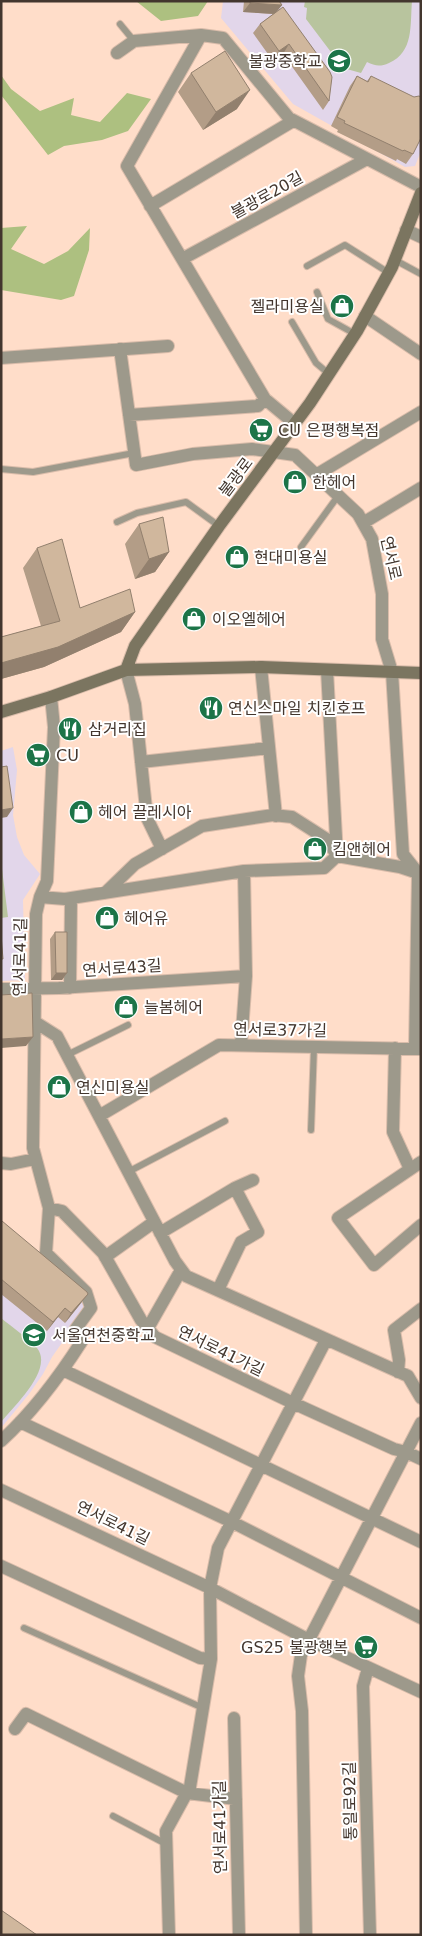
<svg xmlns="http://www.w3.org/2000/svg" width="422" height="1936" font-family="'DejaVu Sans','Noto Sans KR',sans-serif">
	<rect width="100%" height="100%" fill="#ffddc9"/>
	<!-- education -->
	<path fill="#e2d6ea" d="M223,1H421V151L415,166L405,167L293,104L221,18Z
		M13,747L17,770L13,815L17,837L24,855L40,874L23,900L25,980L1,981V751Z
		M1,1222L86,1304L83,1313L52,1357L43,1374L29,1394L1,1428Z"/>
	<!-- green -->
	<path fill="#b8c49e" d="M305,1H412C410,25 414,52 389,63C380,67 375,66 367,62L361,73L343,68L306,19L307,8L304,7Z
		M1,861L8,917L1,918Z
		M1,1318C13,1328 27,1337 37,1348C54,1369 14,1406 1,1422Z"/>
	<!-- forest -->
	<path fill="#adc080" d="M136,1H208L198,16L161,21Z
		M1,75L11,89L40,111L74,98L71,115L100,122L127,93L151,99L128,131L102,140L64,146L48,155L1,95Z
		M27,226L11,249L44,264L68,251L90,228L89,250L74,296L61,300L1,290V228Z"/>
	<g fill="none" stroke-linecap="round" stroke-linejoin="round">
		<!-- lane casing -->
		<g stroke="#d9bcaa" stroke-width="8">
			<path id="lane" d="M120,24L134,41
				M395,260L421,274
				M307,266L345,245L389,273
				M317,292L328,319L355,334
				M292,322L316,363L329,374
				M1,469L33,472L134,453
				M117,522L137,513L186,502L219,526
				M301,547L338,496
				M67,1055L128,1025
				M311,1130L314,1047
				M128,1172L225,1121
				M24,1628L203,1708
				M113,1816L166,1844"/>
		</g>
		<!-- street casing -->
		<g stroke="#d9bcaa" stroke-width="14">
			<path id="street" d="M201,35L127,166L265,399L295,424
				M117,53L134,41L201,35L223,38L289,118L421,187
				M150,206L293,121
				M406,230L421,237
				M182,259L367,159
				M365,316L421,354
				M120,349L136,465L193,454L252,449L295,455L358,514L372,539L382,594V639L392,672L403,854L418,873L415,1049
				M1,358L168,346
				M129,415L258,406L265,399
				M316,475L421,412
				M363,523L421,488
				M261,667L276,816
				M126,670L135,704L147,818L162,849
				M141,762L269,748
				M105,893L135,864L202,826L273,815L292,817L328,840L337,856L400,867L418,873
				M40,897L65,899L244,871L324,868L337,856L327,670
				M70,988L71,899
				M1,989L59,988L246,976
				M35,1022L57,1036L175,1261L186,1276L408,1376L421,1398
				M241,1045L246,976L244,871
				M395,1048L393,1132L410,1169
				M99,1116L219,1045L421,1049
				M421,1162L338,1218L374,1265L421,1225
				M1,1163L11,1164L35,1159
				M49,1208L62,1211L103,1253L141,1320L155,1337L293,1403L394,1449L406,1452L421,1459
				M160,1233L235,1188L253,1180
				M105,1257L154,1222
				M218,1290L241,1242L258,1232L235,1188
				M148,1328L181,1270
				M63,1370L421,1542
				M398,1372L399,1360L394,1330L421,1309
				M20,1422L232,1522L421,1618
				M1,1441C33,1412 59,1377 82,1341L75,1330L91,1308L86,1292L46,1253L49,1208L33,1148L36,914L40,897L47,881L54,727L51,697
				M1,1490L210,1588L309,1640L421,1692
				M1,1566L200,1658L211,1659
				M368,1668L363,1686L370,1935
				M234,1718L239,1935
				M15,1729L26,1714L187,1793L236,1799
				M169,1935L166,1831L190,1787L211,1659L210,1588L218,1548L326,1340
				M306,1935L302,1711L298,1676L301,1655L421,1423"/>
		</g>
		<!-- secondary casing -->
		<g stroke="#d9bcaa" stroke-width="14">
			<path id="secondary" d="M126,670L135,646L219,526L310,403L357,331L392,267L421,193
				M1,712L51,697L126,670L261,667L421,673"/>
		</g>
		<!-- lane -->
		<use href="#lane" stroke="#9d998b" stroke-width="6"/>
		<!-- street -->
		<use href="#street" stroke="#9d998b" stroke-width="12"/>
		<!-- secondary -->
		<use href="#secondary" stroke="#7b7560" stroke-width="12"/>
	</g>
	<!-- wall -->
	<path fill="#b39d87" d="M244,1H279L282,5L277,11L329,101L323,110L283,54L273,61L253,33L260,24L273,14L243,12Z
		M191,73L237,109L203,130L178,92Z
		M357,76L367,81L371,76L413,154L406,164L397,159L396,161L337,132L338,130L331,126L350,86Z
		M139,524L169,552L155,572L135,579L125,544Z
		M37,548L80,608L135,612L121,632L44,667L1,679V637L41,626L23,568Z
		M55,932L67,973L62,980H51L50,939Z
		M1,1221L88,1294L81,1303L65,1323L58,1317L47,1331L1,1294Z"/>
	<!-- shaded-wall -->
	<path fill="#92806e" d="M250,3L282,5L275,14L243,12Z
		M289,44L283,54L273,61L279,51Z
		M250,90L237,109L203,130L216,112Z
		M169,552L155,572L135,579L149,559Z
		M135,612L121,632L44,667L1,679V663Z
		M13,808L7,817L1,818V810Z
		M56,973H67L62,980H51Z
		M33,1037L26,1046L1,1048V1039Z
		M88,1294L81,1303L65,1323L71,1313Z
		M65,1308L58,1317L47,1331L53,1322Z"/>
	<!-- building -->
	<path fill="#d0b79d" stroke="#92806e" d="M250,1H279L282,5L250,3Z
		M283,7L330,72L332,77L329,101L289,44L279,51L260,24Z
		M225,51L250,90L216,112L191,73Z
		M357,76L368,82L371,76L414,97L419,96L421,97V138L413,154L404,150L403,151L344,123L345,121L337,117Z
		M163,517L169,552L149,559L139,524Z
		M62,539L80,608L130,589L135,612L58,647L1,663V637L60,621L37,548Z
		M7,766L13,808L1,810V767Z
		M55,932H67V973H56Z
		M1,935L3,959H1Z
		M32,993L33,1037L1,1039V995Z
		M1,1221H2L87,1292L88,1294L71,1313L65,1308L53,1322L1,1279Z
		M1,1910L37,1935H1Z"/>
	<!-- icons -->
	<defs>
		<g id="school-disc" transform="scale(1.25)"><circle r="9.5" fill="#1c7448" stroke="#fff"/><path d="M0-5L7-2L0 1L-7-2ZM-4 1L0 2.5L4 1V4Q0 6-4 4Z" fill="#fff"/></g>
		<g id="shop-disc" transform="scale(1.25)"><circle r="9.5" fill="#1c7448" stroke="#fff"/><path d="M-5-2.5h2.3a2.7 3.5 0 0 1 5.4 0H5L5.5 6h-11ZM-1.5-2.5h3a1.5 2.3 0 0 0-3 0Z" fill="#fff"/></g>
		<g id="supermarket-disc" transform="scale(1.25)"><circle r="9.5" fill="#1c7448" stroke="#fff"/><path d="M-6-5.5h2.5l.6 2H6L4.5 2H-2.5L-4.4-4H-6ZM-1.5 3.2a1.3 1.3 0 1 0 .1 0ZM3 3.2a1.3 1.3 0 1 0 .1 0Z" fill="#fff"/></g>
		<g id="restaurant-disc" transform="scale(1.25)"><circle r="9.5" fill="#1c7448" stroke="#fff"/><path d="M-5-6h1v4h1v-4h1v4h1v-4h1v5L-1.5 .5V6h-2V.5L-5-1ZM5-6V6H3V1.5H1.5Q1.5-4 5-6Z" fill="#fff"/></g>
	</defs>
	<g fill-rule="evenodd">
		<use href="#school-disc" x="339" y="61"/>
		<use href="#shop-disc" x="342" y="306"/>
		<use href="#supermarket-disc" x="261" y="430"/>
		<use href="#shop-disc" x="295" y="482"/>
		<use href="#shop-disc" x="237" y="557"/>
		<use href="#shop-disc" x="194" y="619"/>
		<use href="#restaurant-disc" x="211" y="708"/>
		<use href="#restaurant-disc" x="70" y="729"/>
		<use href="#supermarket-disc" x="38" y="755"/>
		<use href="#shop-disc" x="81" y="812"/>
		<use href="#shop-disc" x="315" y="849"/>
		<use href="#shop-disc" x="107" y="918"/>
		<use href="#shop-disc" x="126" y="1007"/>
		<use href="#shop-disc" x="59" y="1087"/>
		<use href="#school-disc" x="34" y="1335"/>
		<use href="#supermarket-disc" x="366" y="1647"/>
	</g>
	<g text-anchor="middle" dominant-baseline="central" stroke-width="4" stroke-linejoin="round" paint-order="stroke">
		<!-- poi labels -->
		<g font-size="16" fill="#43362e" stroke="#fff" text-anchor="start">
			<text x="322" y="61" text-anchor="end">불광중학교</text>
			<text x="324" y="306" text-anchor="end">젤라미용실</text>
			<text x="278" y="430">CU 은평행복점</text>
			<text x="312" y="482">한헤어</text>
			<text x="254" y="557">현대미용실</text>
			<text x="212" y="619">이오엘헤어</text>
			<text x="228" y="708">연신스마일 치킨호프</text>
			<text x="88" y="729">삼거리집</text>
			<text x="56" y="755">CU</text>
			<text x="98" y="812">헤어 끌레시아</text>
			<text x="332" y="849">킴앤헤어</text>
			<text x="124" y="918">헤어유</text>
			<text x="144" y="1007">늘봄헤어</text>
			<text x="76" y="1087">연신미용실</text>
			<text x="52" y="1335">서울연천중학교</text>
			<text x="348" y="1647" text-anchor="end">GS25 불광행복</text>
		</g>
		<!-- street labels -->
		<g font-size="16" fill="#43362e" stroke="#fff">
			<text transform="translate(267 195) rotate(-29)">불광로20길</text>
			<text transform="translate(236 477) rotate(-53)">불광로</text>
			<text transform="translate(391 558) rotate(77)">연서로</text>
			<text transform="translate(20 957) rotate(-89)">연서로41길</text>
			<text transform="translate(122 968) rotate(-4)">연서로43길</text>
			<text transform="translate(280 1030) rotate(1)">연서로37가길</text>
			<text transform="translate(221 1351) rotate(26)">연서로41가길</text>
			<text transform="translate(113 1523) rotate(26)">연서로41길</text>
			<text transform="translate(350 1801) rotate(-91)">통일로92길</text>
			<text transform="translate(220 1827) rotate(-91)">연서로41가길</text>
		</g>
	</g>
	<!-- border -->
	<rect width="422" height="1936" fill="none" stroke="#43362e" stroke-width="5"/>
</svg>
